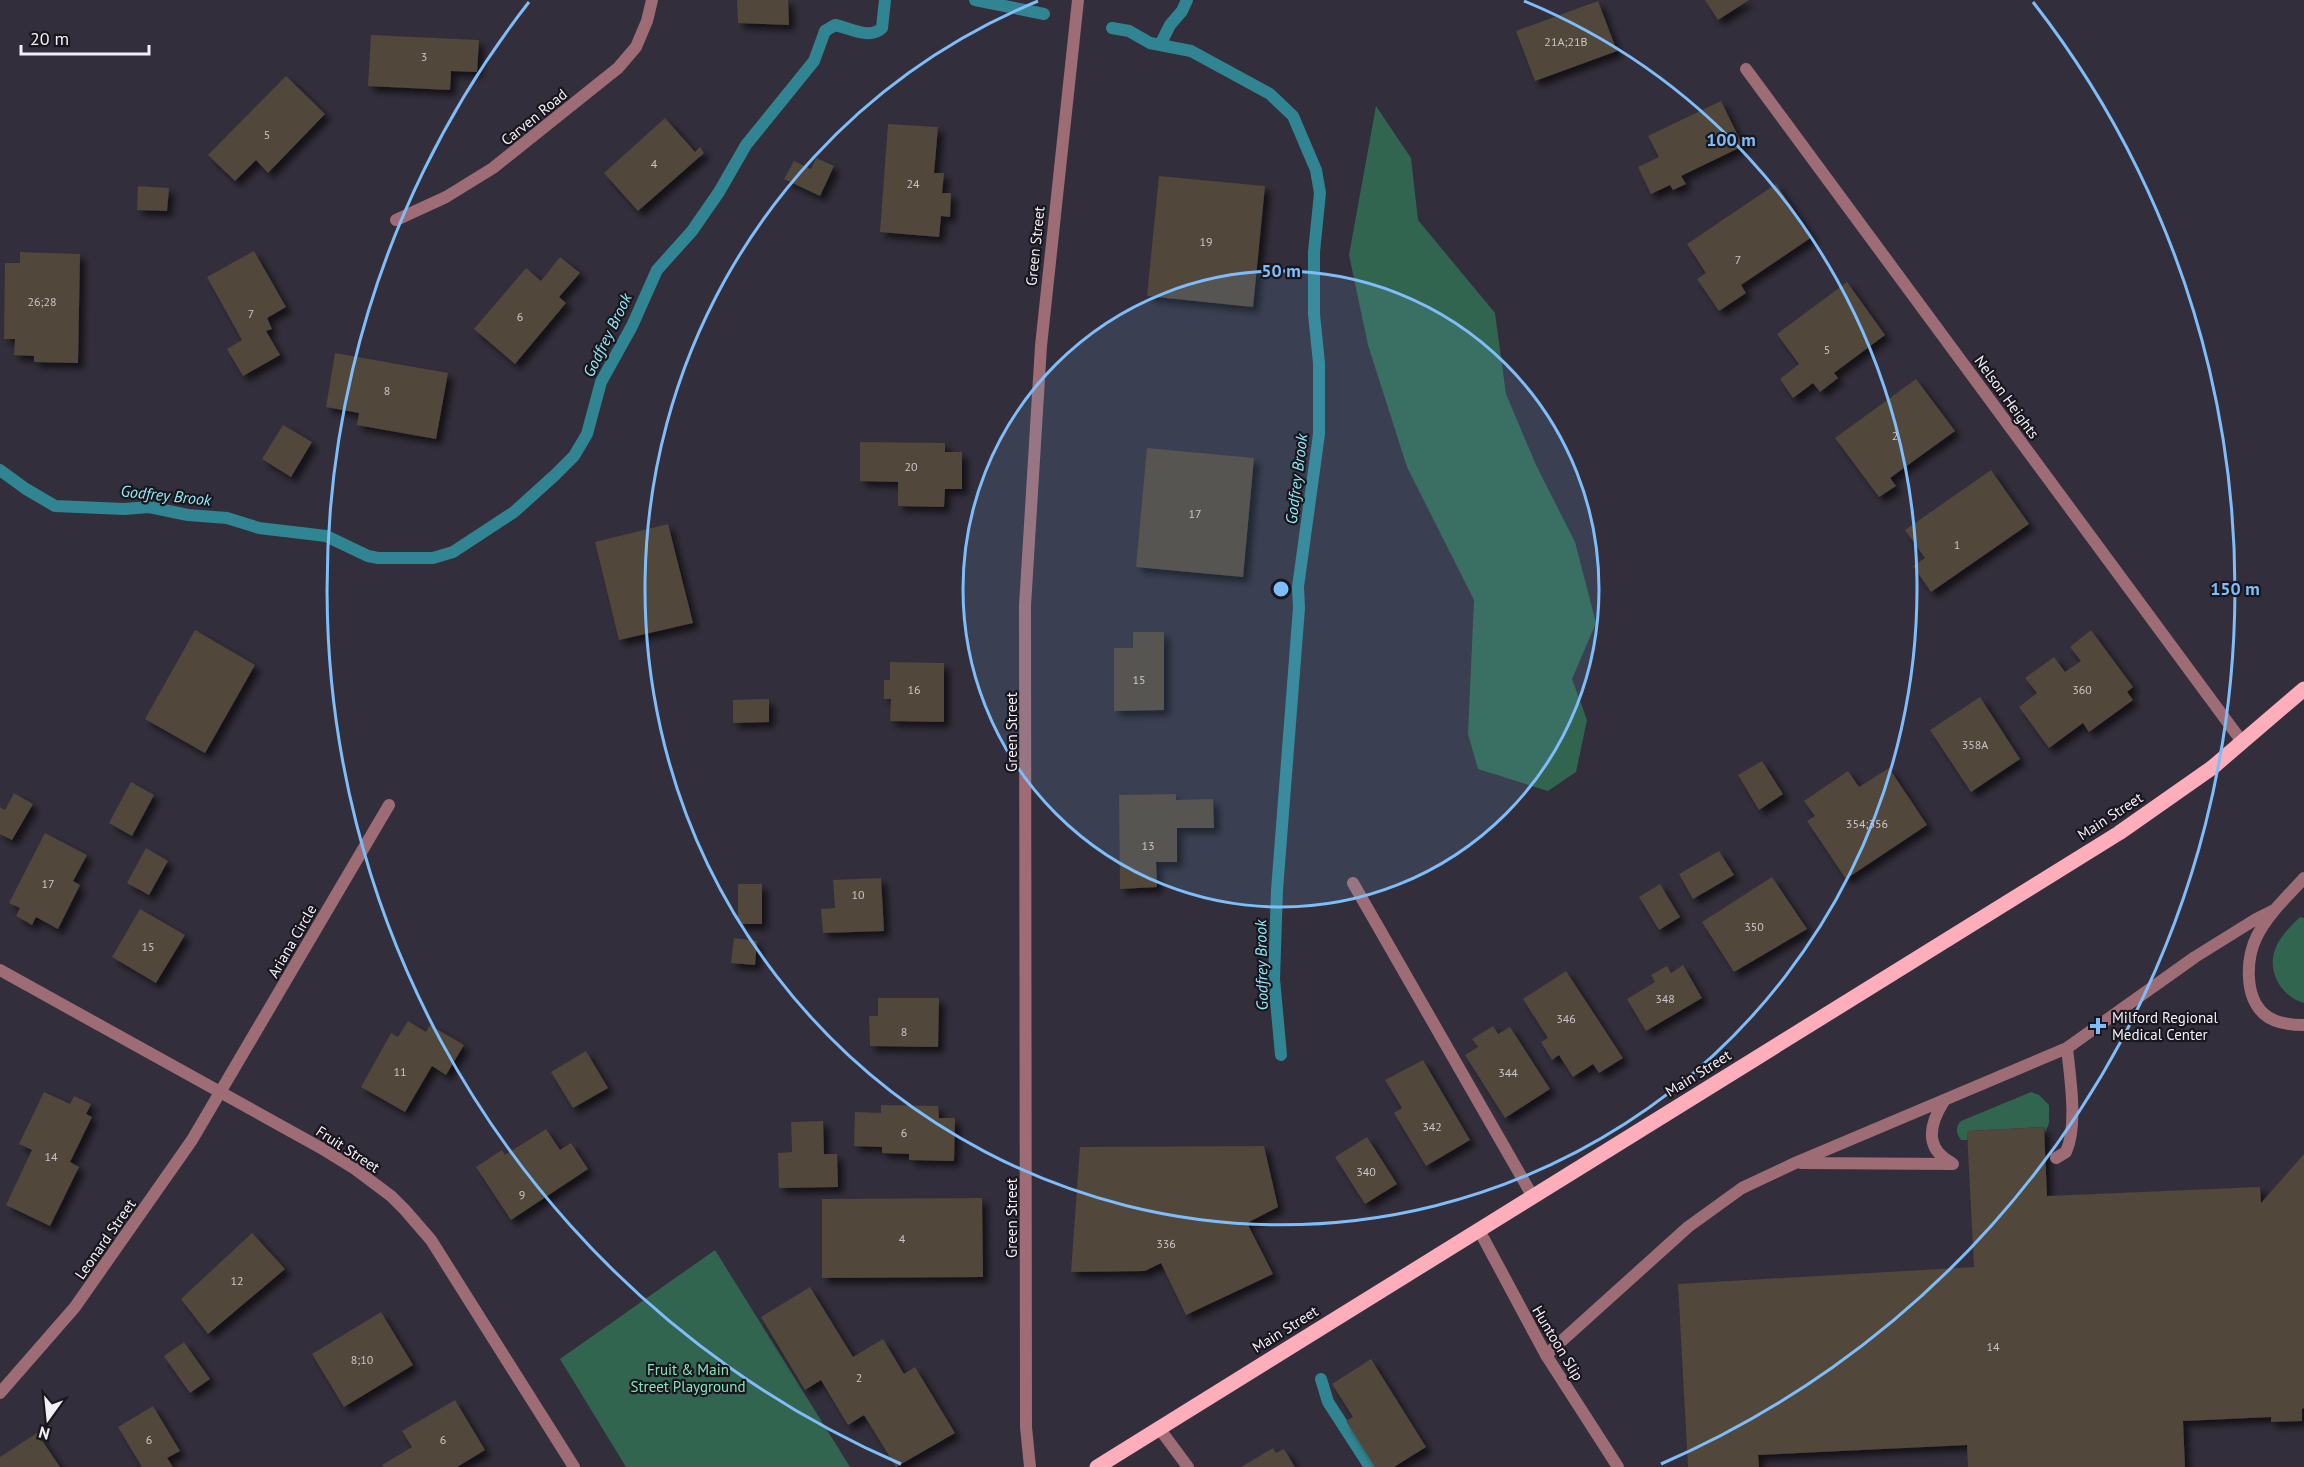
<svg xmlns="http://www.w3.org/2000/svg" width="2304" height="1467" font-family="'PT Sans',sans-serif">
	<defs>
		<filter id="shadow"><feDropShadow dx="5.5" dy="5.5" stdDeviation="3" flood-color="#0009"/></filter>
	</defs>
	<rect width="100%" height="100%" fill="#322e3b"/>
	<!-- green -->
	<path fill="#316550" d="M1376,106L1411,158L1418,220L1495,313L1506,394L1536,465L1575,542L1596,623L1572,679L1587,720L1576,772L1548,791L1478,769L1468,734L1474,600L1407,467L1368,345L1349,255Z
		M2300,917L2304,918V1003C2280,996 2266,970 2276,947C2281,935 2291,926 2300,917Z
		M2031,1092L2039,1095L2049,1105V1123L2045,1133L2044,1127L1968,1131L1967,1140H1961C1956,1133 1955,1127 1961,1121Z
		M715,1250L850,1467H626L560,1359Z"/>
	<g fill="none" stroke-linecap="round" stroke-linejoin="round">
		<!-- stream -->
		<path stroke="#318491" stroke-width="12" d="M975,0L1044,14
			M1112,28L1129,31L1150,43L1191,51L1270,94L1293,116L1316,170L1320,193L1314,252V314L1319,363V434L1298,587L1299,608L1277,890L1274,979L1281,1055
			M1160,45L1170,25L1182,11L1187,0
			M0,470L26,489L55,506L124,509L149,507L188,515L227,518L259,528L326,536L368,556L378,558H433L453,552L514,512L555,475L574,456L587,434L601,382L632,326L657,270L692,231L719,192L746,145L814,61L825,31L835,25C850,28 870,40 882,28L885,0
			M1321,1379L1328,1402L1370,1467"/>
	</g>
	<!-- building -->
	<path fill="#51463b" filter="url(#shadow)" d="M737,0H788L789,25L738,23Z
		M1705,0H1749L1718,20Z
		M1598,1L1617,51L1535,81L1516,31Z
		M371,35L479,40L477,72L451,71L450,90L368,86Z
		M286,76L325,114L268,173L256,160L235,181L208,155Z
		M1721,101L1743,146L1681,176L1686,184L1673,190L1670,185L1651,194L1638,167L1659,157L1648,136Z
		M665,118L695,152L700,147L704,153L638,211L604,173Z
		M888,124L938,127L934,173H944L942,193H951L950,217L941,216L939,237L880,232Z
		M816,158L834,166L820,196L784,179L794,161L811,169Z
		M1159,176L1265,186L1253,307L1147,296Z
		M1776,184L1812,237L1741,285L1746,293L1719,311L1697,279L1706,273L1687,244Z
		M138,186L169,188L167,211L137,210Z
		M254,251L286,307L267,318L272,329L266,331L280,355L243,376L227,349L242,340L207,277Z
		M20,252L80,254L78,363L34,362V356L14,355L15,339H4L5,263H20Z
		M560,257L580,273L559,297L566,303L515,364L474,329L526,268L541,281Z
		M1847,282L1885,335L1834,373L1838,378L1820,392L1813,383L1793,398L1780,379L1799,364L1777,334Z
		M335,353L448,373L436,439L357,425L359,413L326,407Z
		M1916,379L1955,431L1890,478L1896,486L1879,497L1835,438Z
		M283,425L312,442L291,477L262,459Z
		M860,442L945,443V452H962V489H945L944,507L898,506V482L860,481Z
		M1147,448L1254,458L1243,577L1136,567Z
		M1991,470L2029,524L1931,592L1913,566L1925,558L1905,530Z
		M668,524L693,623L619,640L595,542Z
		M195,630L255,665L205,753L145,719Z
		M2091,630L2133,687L2127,692L2133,700L2089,732L2083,723L2049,748L2019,707L2037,693L2025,678L2054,657L2065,672L2081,661L2070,647Z
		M1133,632H1164V710L1114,711V648H1133Z
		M890,662L944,663V722L890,721L891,699H884V680H890Z
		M1980,697L2020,759L1971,792L1930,730Z
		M769,699V722L733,723V700Z
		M1762,761L1783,794L1759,810L1738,775Z
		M1889,768L1927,825L1846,879L1807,821L1815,816L1804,801L1848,771L1859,787Z
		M131,782L154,795L132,836L109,823Z
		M14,793L33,804L12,840L0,834V807L5,810Z
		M1176,794V800L1213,799L1214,828H1177V862H1156L1157,887L1120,889L1119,795Z
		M45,833L87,855L73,881L80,885L58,929L36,917L32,925L16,916L20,908L9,903Z
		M146,848L168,861L149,895L127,883Z
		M1719,851L1734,875L1693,899L1679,874Z
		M1772,877L1807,929L1734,972L1702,922Z
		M881,878L884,931L823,933L821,909L835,908L833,880Z
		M738,884H762V924H738Z
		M1660,884L1680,917L1659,930L1639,897Z
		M140,909L185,935L156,983L112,957Z
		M734,938L757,941L755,965L731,963Z
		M1683,965L1702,998L1646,1031L1627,999L1655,982L1651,975L1667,966L1671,973Z
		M1566,971L1623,1058L1599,1073L1593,1064L1573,1077L1559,1055L1552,1060L1541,1042L1548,1038L1523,999Z
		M878,998H939L938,1047L870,1046L869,1016H878Z
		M408,1021L426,1032L430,1025L464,1045L446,1075L432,1066L405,1112L361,1087L391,1033L398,1037Z
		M1493,1026L1498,1034L1510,1027L1550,1089L1505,1118L1465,1055L1478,1047L1472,1039Z
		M586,1051L608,1088L573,1108L551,1072Z
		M1423,1060L1470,1140L1426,1166L1394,1113L1402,1108L1385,1080Z
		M44,1092L70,1104L74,1096L91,1104L86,1114L92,1117L70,1162L79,1167L50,1226L6,1205L32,1150L19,1144Z
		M881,1105L938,1106L939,1118H955L954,1161L909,1160V1154L882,1153V1147L854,1146L855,1112L881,1113Z
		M823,1121L824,1154H837L838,1187L779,1188L778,1153L792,1152L791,1122Z
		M2044,1127L2047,1196L2260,1187L2261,1203L2304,1154V1408L2302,1409V1421L2271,1422V1417L2183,1421L2185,1467H1968L1967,1445L1758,1455L1759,1467H1688L1678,1284L1974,1267L1967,1131Z
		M546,1129L560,1150L571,1143L588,1169L511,1220L476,1167L502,1150L505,1155Z
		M1367,1137L1397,1184L1365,1204L1335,1157Z
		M1264,1146L1278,1207L1247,1223L1273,1274L1186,1315L1161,1263L1145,1271L1071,1272L1080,1147Z
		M982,1198L983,1277L822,1278V1199Z
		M252,1233L285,1269L208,1334L181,1299Z
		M810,1287L853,1357L883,1339L904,1374L915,1367L955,1433L896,1467L864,1415L848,1425L821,1380L805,1390L761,1317Z
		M381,1312L413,1365L344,1407L312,1354Z
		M184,1342L210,1379L190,1393L164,1356Z
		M1371,1359L1426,1447L1394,1467H1375L1346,1421L1353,1417L1332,1384Z
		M455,1400L485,1450L457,1467H384L382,1465L412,1447L402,1431Z
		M153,1406L180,1451L167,1458L173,1467H142L118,1427Z
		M37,1433L60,1467H0V1457Z
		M1273,1448L1276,1453L1284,1449L1295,1467H1241Z"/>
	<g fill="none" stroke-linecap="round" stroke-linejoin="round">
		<!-- lane -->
		<path stroke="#9d6c74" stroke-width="12" d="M2304,878C2288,896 2268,914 2257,936C2246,958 2244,996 2264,1014C2274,1023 2291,1025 2304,1025
			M1353,883L1533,1197
			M1944,1101C1930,1123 1923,1148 1952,1163
			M2056,1158L2066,1152C2078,1126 2070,1077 2067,1048
			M1801,1163L1953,1164
			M1546,1355L1688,1227L1742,1188L1795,1163L2067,1048L2195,957L2256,919L2274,910"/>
		<!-- street -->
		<path stroke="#9d6c74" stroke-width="12" d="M1746,69L2243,743
			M396,220L446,197L493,168L618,68L636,47L647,21L652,0
			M0,970L321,1148L355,1169L391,1196L405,1210L431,1240L574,1467
			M1479,1230L1546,1355L1618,1467
			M0,1393L75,1307L192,1140L389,805
			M1159,1428L1188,1467
			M1030,1467L1026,1427L1025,606L1041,346L1078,0"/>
		<!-- primary -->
		<path stroke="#feadba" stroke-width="15" d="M1097,1467L2119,833L2213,767L2304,689"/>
	</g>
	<!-- distance rings -->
	<circle cx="1281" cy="589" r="318" fill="#7fbdfa" fill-opacity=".12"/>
	<g fill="none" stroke="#7fbdfa" stroke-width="3">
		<circle cx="1281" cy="589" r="318"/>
		<path d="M1524 1A636 636 0 1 1 1038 1"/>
		<path d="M901 1464A954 954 0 0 1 529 2M2033 2A954 954 0 0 1 1661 1464"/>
	</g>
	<!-- markers -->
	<path fill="#7fbdfa" stroke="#19171d" stroke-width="2" d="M2095 1017h6v6h6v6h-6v6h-6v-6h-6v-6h6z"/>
	<g text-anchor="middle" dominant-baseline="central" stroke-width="4.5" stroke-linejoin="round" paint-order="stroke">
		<!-- number labels -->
		<g font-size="12" fill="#cac5c9">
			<text x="1566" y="41">21A;21B</text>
			<text x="424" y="56">3</text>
			<text x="267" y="134">5</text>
			<text x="654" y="163">4</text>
			<text x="913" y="183">24</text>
			<text x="1206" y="241">19</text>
			<text x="1738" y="259">7</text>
			<text x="42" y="301">26;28</text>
			<text x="251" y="313">7</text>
			<text x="520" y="316">6</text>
			<text x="1827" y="349">5</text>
			<text x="387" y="390">8</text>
			<text x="1895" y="435">2</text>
			<text x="911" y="466">20</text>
			<text x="1195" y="513">17</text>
			<text x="1957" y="544">1</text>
			<text x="1139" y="679">15</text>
			<text x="914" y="689">16</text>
			<text x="2082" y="689">360</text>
			<text x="1975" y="744">358A</text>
			<text x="1867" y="823">354;356</text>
			<text x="1148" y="845">13</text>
			<text x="48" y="883">17</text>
			<text x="858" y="894">10</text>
			<text x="1754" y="926">350</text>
			<text x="148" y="946">15</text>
			<text x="1665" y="998">348</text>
			<text x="1566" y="1018">346</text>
			<text x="904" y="1031">8</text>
			<text x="400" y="1071">11</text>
			<text x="1508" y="1072">344</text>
			<text x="1432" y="1126">342</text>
			<text x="904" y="1132">6</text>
			<text x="51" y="1156">14</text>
			<text x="1366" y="1171">340</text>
			<text x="522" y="1194">9</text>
			<text x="902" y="1238">4</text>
			<text x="1166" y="1243">336</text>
			<text x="237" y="1280">12</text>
			<text x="1993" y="1346">14</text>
			<text x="362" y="1359">8;10</text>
			<text x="859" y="1377">2</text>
			<text x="149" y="1439">6</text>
			<text x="443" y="1439">6</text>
		</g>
		<!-- street labels -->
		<g font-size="15" fill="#f2eff8" stroke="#19171d">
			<text transform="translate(534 117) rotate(-39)">Carven Road</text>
			<text transform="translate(1035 246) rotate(-84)">Green Street</text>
			<text transform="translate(2007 397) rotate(54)">Nelson Heights</text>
			<text transform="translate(1011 732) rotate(-90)">Green Street</text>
			<text transform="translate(2110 816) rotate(-33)">Main Street</text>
			<text transform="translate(292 941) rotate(-60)">Ariana Circle</text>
			<text transform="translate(1698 1073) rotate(-32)">Main Street</text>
			<text transform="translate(348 1149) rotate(33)">Fruit Street</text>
			<text transform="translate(1011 1218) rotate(-90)">Green Street</text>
			<text transform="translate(105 1239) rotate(-55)">Leonard Street</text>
			<text transform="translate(1285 1329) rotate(-32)">Main Street</text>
			<text transform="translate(1558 1343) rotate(59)">Huntoon Slip</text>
		</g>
		<!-- poi labels -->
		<g font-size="15" fill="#f2eff8" stroke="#19171d" text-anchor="start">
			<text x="2112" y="1017">Milford Regional<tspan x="2112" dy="17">Medical Center</tspan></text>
		</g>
		<!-- park labels -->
		<g font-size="15" fill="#83e5bb" stroke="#19171d">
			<text x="688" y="1369">Fruit &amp; Main<tspan x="688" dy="17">Street Playground</tspan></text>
		</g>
		<!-- water labels -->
		<g font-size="16" font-style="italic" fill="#91ebfb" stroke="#19171d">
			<text transform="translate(607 335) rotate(-64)">Godfrey Brook</text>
			<text transform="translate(1296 479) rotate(-83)">Godfrey Brook</text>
			<text transform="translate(166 495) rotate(6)">Godfrey Brook</text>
			<text transform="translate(1261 965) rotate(-91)">Godfrey Brook</text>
		</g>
	</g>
	<circle cx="1281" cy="589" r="9" fill="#7fbdfa" stroke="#19171d" stroke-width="3"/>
	<g font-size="18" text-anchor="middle" font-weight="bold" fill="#7fbdfa" stroke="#19171d" stroke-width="4.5" stroke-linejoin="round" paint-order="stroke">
		<text x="1731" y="146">100 m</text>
		<text x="1281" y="277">50 m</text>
		<text x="2235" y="595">150 m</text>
	</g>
	<!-- north arrow -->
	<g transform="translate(48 1419) rotate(195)" stroke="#19171d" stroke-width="4.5" paint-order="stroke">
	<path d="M0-4.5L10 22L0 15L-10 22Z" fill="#f2eff8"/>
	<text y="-9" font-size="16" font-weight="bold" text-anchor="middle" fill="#f2eff8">N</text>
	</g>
	<!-- scale -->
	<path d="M21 45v9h128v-9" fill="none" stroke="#f2eff8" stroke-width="3"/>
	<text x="30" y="45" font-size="18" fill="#f2eff8" stroke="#19171d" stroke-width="4.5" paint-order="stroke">20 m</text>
</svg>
